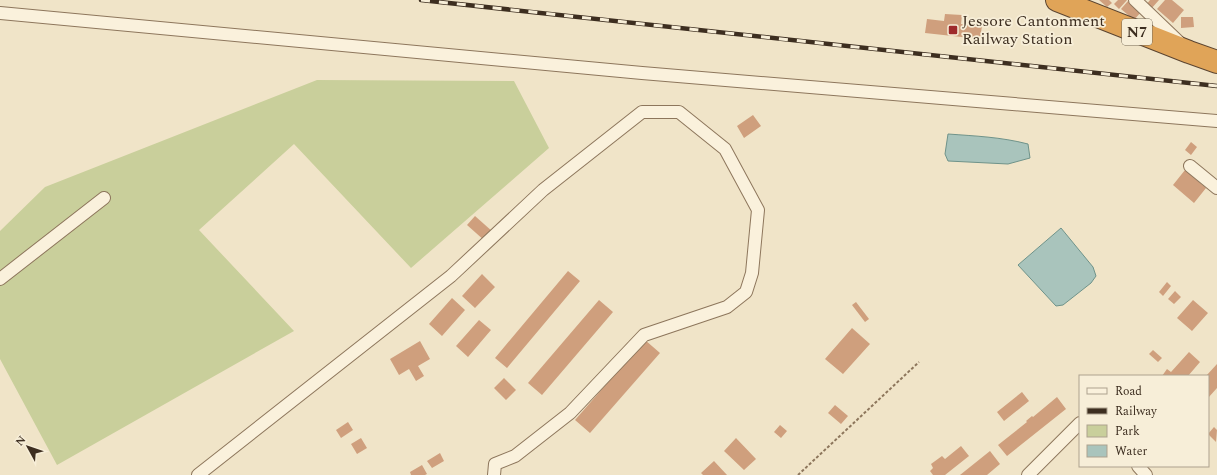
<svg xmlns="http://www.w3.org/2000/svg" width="1217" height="475" font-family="Spectral,serif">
	<rect width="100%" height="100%" fill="#f0e4c8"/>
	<!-- green -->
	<path fill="#c9cf9b" d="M317,80L514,81L549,148L411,268L294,144L199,230L294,331L57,465L0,359V231L45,187Z"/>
	<!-- water -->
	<path fill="#a9c4bc" stroke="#6f938a" d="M948,134C975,136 1001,137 1028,144L1030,158L1008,164L948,161L945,154Z
		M1061,228L1093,267L1096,276L1091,283L1063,305L1056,306L1018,265Z"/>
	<!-- building -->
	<path fill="#cf9f7d" d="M1099,0H1109L1112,3L1107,7Z
		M1118,0H1127L1119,9L1114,4Z
		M1150,0H1159L1151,9L1146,5Z
		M1165,0H1172L1184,10L1173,23L1157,9Z
		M1128,1L1141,12L1134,20L1121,9Z
		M945,14L962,15L961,24L982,26L980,39L925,33L927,19L944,21Z
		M1181,17H1193L1194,27L1181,28Z
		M753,115L761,126L744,138L737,126Z
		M1191,142L1197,147L1191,155L1185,150Z
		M1185,170L1206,188L1194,203L1173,185Z
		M475,216L493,232L485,241L467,225Z
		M568,271L580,281L507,368L495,358Z
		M482,274L495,287L475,308L462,296Z
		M1167,282L1171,286L1163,296L1159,292Z
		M1175,291L1181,297L1174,304L1168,299Z
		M452,298L465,310L442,336L429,324Z
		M599,300L613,312L542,395L528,383Z
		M1193,300L1208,313L1192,331L1177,318Z
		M856,302L869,319L865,322L852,305Z
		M479,320L491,330L468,357L456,346Z
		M852,328L870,344L843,374L825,359Z
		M645,340L660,353L590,433L575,420Z
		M420,341L430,359L418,366L424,376L416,381L409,369L399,375L390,359Z
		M1153,350L1162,358L1158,362L1149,354Z
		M1189,352L1200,362L1188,376H1162L1167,369L1171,372Z
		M1217,364V388L1208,398V376H1206Z
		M504,378L516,390L506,400L494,388Z
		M1022,392L1029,401L1004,421L997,412Z
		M1057,397L1066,409L1007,456L998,445L1027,422L1026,421L1032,416L1033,417Z
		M835,405L848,416L841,424L828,413Z
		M348,422L353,430L341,438L336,430Z
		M780,425L787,431L781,438L774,432Z
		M1214,427L1217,430L1216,442L1208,434Z
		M361,438L367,448L357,454L351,444Z
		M736,438L756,459L744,470L724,451Z
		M961,446L969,456L945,475H933L930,471L933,468L931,464L942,456L945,459Z
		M990,451L1000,464L987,475H960Z
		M440,453L444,461L432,468L427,461Z
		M714,461L727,475H703L701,473Z
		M422,465L427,474L425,475H411L410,472Z"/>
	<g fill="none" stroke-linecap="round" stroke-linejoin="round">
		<!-- street casing -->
		<g stroke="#8d765c" stroke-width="14">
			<path id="street" d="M1135,0L1180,43
				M0,13L642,73L1217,121
				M1190,166L1217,188
				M0,279L104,198
				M1138,466L1146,475
				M198,475L451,276L543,190L642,112H679L725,149L758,210L752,273L746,292L727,307L644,335L570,413L515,456L495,464L494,475
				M1028,475L1080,423"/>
		</g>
		<!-- highway casing -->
		<g stroke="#5b4430" stroke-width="24">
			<path id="highway" d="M1057,0L1189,52L1217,62"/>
		</g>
		<!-- path -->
		<path stroke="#8d765c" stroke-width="2" stroke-dasharray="3 2" stroke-linecap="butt" d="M798,475L919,362"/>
		<!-- street -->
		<use href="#street" stroke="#faf1dc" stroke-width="12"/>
		<!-- highway -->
		<use href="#highway" stroke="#e0a458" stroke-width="22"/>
		<!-- rail casing -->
		<g stroke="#3d2e20" stroke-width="4.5">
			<path id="rail" d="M421,0L1217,86"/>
		</g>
		<!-- rail -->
		<use href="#rail" stroke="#f7eed8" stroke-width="3" stroke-dasharray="9" stroke-linecap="butt"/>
	</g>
	<!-- markers -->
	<rect fill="#9e2a2b" stroke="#f7eed8" stroke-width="1.5" x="948" y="25" width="10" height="10" rx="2"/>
	<g text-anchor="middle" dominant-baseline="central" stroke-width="3.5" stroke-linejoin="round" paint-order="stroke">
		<!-- shield labels -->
		<rect fill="#f7eed8" stroke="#756857" stroke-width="1" x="1122" y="19" width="30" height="26" rx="3"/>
		<g font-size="15" font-weight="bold" fill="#3d2e20">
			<text x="1137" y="32">N7</text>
		</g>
		<!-- poi labels -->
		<g font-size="16" fill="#3d2e20" stroke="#f7eed8" text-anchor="start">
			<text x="962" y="21">Jessore Cantonment<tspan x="962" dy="18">Railway Station</tspan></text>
		</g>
	</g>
	<!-- legend -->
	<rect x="1079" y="375" width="130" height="92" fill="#f7eed8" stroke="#ada18e"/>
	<rect x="1087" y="388" width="20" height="6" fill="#faf1dc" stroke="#ada18e"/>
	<text x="1115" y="395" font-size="12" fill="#3d2e20">Road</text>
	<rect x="1087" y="408" width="20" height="6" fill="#3d2e20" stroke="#ada18e"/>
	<text x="1115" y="415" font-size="12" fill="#3d2e20">Railway</text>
	<rect x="1087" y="425" width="20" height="12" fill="#c9cf9b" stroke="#ada18e"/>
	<text x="1115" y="435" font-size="12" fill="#3d2e20">Park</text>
	<rect x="1087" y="445" width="20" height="12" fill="#a9c4bc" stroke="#ada18e"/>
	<text x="1115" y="455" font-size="12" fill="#3d2e20">Water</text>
	<!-- north arrow -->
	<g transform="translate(28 447) rotate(310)" stroke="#f7eed8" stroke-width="3" paint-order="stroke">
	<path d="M0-3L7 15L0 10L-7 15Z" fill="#3d2e20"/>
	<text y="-6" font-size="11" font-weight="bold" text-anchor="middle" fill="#3d2e20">N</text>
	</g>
</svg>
